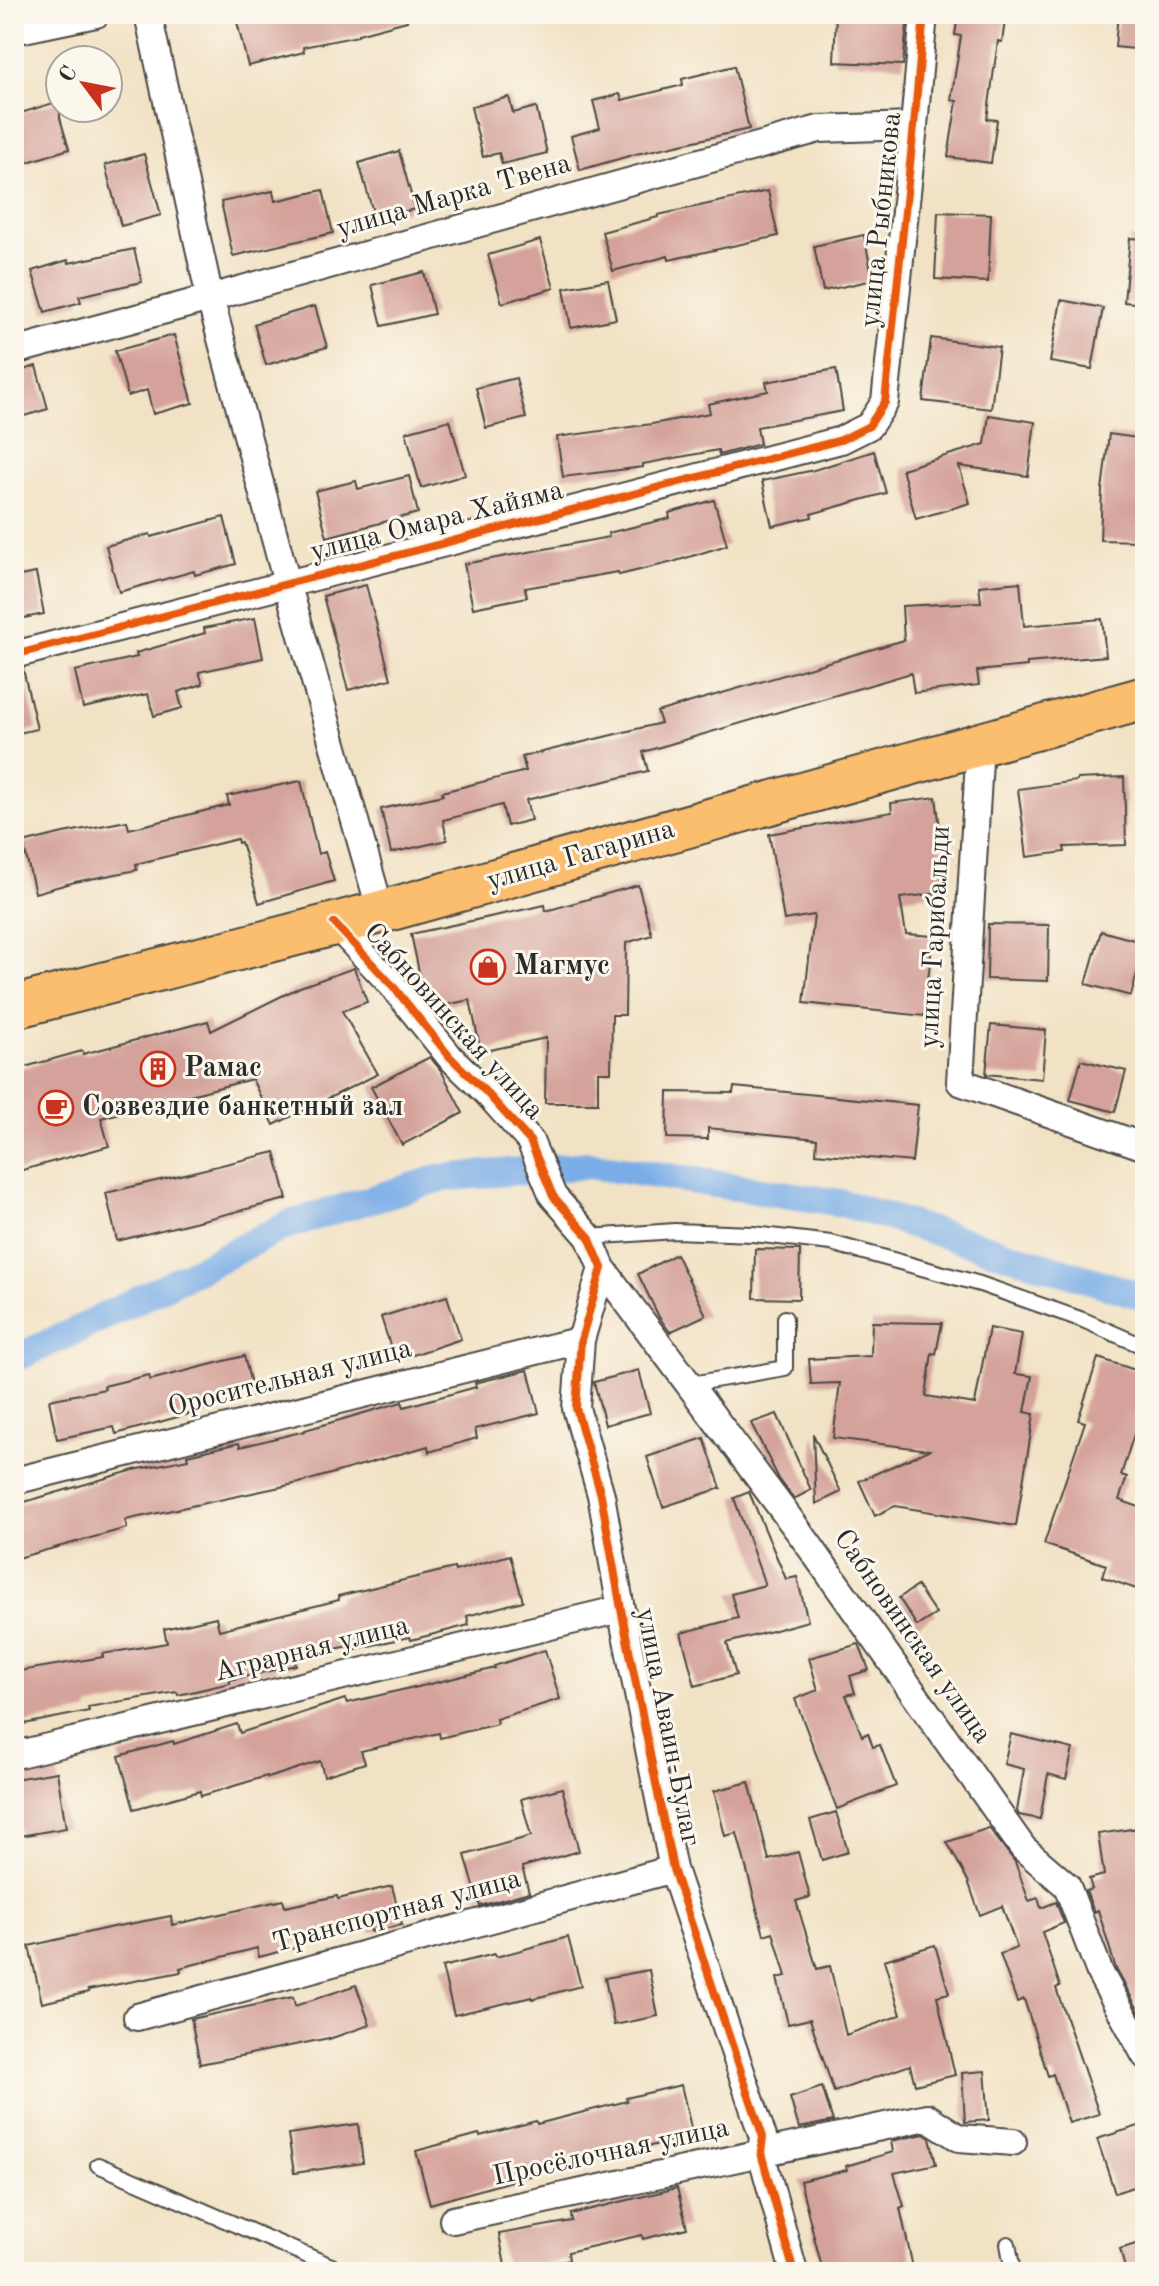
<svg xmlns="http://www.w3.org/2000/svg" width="1159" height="2286" font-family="'Old Standard TT',serif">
	<rect width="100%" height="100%" fill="#fbf7ec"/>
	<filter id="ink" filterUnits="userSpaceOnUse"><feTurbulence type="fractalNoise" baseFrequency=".0125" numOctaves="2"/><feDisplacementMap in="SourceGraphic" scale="16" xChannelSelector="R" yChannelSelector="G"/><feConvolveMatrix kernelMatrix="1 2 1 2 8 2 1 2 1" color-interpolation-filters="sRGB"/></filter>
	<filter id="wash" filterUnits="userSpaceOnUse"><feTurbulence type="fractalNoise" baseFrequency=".006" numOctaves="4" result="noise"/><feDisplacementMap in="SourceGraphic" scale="32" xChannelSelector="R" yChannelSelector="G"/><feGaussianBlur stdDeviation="1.8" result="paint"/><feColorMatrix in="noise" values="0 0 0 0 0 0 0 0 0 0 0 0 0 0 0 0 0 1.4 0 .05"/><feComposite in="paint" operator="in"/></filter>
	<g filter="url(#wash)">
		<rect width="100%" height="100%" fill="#f2e2c5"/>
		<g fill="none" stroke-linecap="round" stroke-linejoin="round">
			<!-- canal -->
			<path stroke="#7aade7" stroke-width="28" d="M14,1359L79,1329L287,1225L441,1178L589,1165L842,1203L1145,1297"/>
		</g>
		<g id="blocks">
			<!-- building -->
			<path fill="#d4a29a" d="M235,14H406L407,21L358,34V36L303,47L304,52L248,66Z
				M836,14H908L903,65L834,62Z
				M958,14H1006L1002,42L998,41L987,119L997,120L991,163L948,157L957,101L951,100L961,36L955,35Z
				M1118,14H1145V50L1115,47Z
				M734,66L749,129L636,154L580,170L571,136L600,128L593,101L620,94L622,100L683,85L682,79Z
				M509,97L513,113L536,107L547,153L502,164L499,153L483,157L471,107Z
				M60,101V118L69,149L25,163L14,126V115Z
				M399,151L415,209L375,219L359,163Z
				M144,154L161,215L121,226L105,165Z
				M323,190L333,233L233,256L221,202L273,191L275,201Z
				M768,191L778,236L669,260L668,256L613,271L602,232L658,217V215Z
				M938,212L991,214L988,282L935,279Z
				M864,235L873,280L823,291L814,246Z
				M1130,238L1145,239V304L1124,302Z
				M540,240L554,288L502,303L488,255Z
				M134,249L142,282L79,296L81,302L45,312L32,271L68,260L69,263Z
				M424,272L434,314L382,326L372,285Z
				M608,280L616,319L571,328L564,288Z
				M1061,300L1103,308L1092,369L1050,362Z
				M315,306L327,347L266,365L254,324Z
				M174,335L193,403L153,414L147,390L128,396L115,351Z
				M931,338L999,347L991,409L923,401Z
				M36,366L48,409L14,419V373Z
				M836,369L843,411L757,427L760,444L719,455L718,450L643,464V467L563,477L557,437L652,424L710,413L708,404L768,391L766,382Z
				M516,378L526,418L486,428L476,388Z
				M989,415L1035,422L1028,476L959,466L970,503L916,519L902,469L985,444Z
				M450,420L465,475L421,488L406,432Z
				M1109,434L1145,439V501L1142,541L1100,540L1102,490Z
				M874,451L886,493L811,514L812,517L772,526L762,481L814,470Z
				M409,476L418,513L327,537L315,491L356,481L358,489Z
				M714,500L727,545L673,562L619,575L618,572L525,588L527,597L473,608L464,564L609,537L608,533L670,518L669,513Z
				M224,517L236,564L195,575L194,571L119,592L106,546L150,534L151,537Z
				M36,573L44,614L14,620V577Z
				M1020,582L1024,626L1102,619L1106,656L1027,663V666L977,671L979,685L914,693L911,673L643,752L648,771L526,800L531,820L507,826L502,805L443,820L447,840L391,853L381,809L443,795L442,792L526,771L522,757L661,723L657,712L904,640L902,606L981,602L979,586Z
				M366,585L391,679L348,690L323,596Z
				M255,618L263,658L199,672L203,684L178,692L182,708L154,716L148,694L83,708L75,671L137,657L136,653L205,633L204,628Z
				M23,669L37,729L14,734V671Z
				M1124,777L1126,845L1064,847L1065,852L1027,857L1018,789L1077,781V779Z
				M301,781L318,854L325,852L334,881L259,903L241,842L238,843L237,839L136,864L137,870L75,882L35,893L23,843L63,833L127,821L129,829L229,805L227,796Z
				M936,797L948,892L900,898L906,934L933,936L924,1016L804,1003L814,915L784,920L769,834L892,812L891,803Z
				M638,885L652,935L626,943L625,1015H612L611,1072H598V1103H545L546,1038L481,1052L470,1000L431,1008L425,1000L411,934L545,905L546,911Z
				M988,924L1049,925L1048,981L987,979Z
				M1101,931L1145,943L1131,996L1086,984Z
				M354,968L367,1002L342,1011L378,1074L274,1125L252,1079L101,1118L109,1146L19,1171L14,1152V1070L82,1051L83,1054L208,1021L211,1031L300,987Z
				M991,1025L1046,1030L1042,1079L986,1074Z
				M430,1057L442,1072L463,1113L402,1145L371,1087Z
				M1081,1060L1126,1071L1115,1112L1070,1100Z
				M734,1087L918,1105L912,1162L816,1153L817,1139L708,1128V1139L667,1138L668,1092L733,1093Z
				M275,1152L287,1199L117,1241L106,1193Z
				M755,1249L800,1250L799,1299L754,1298Z
				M676,1254L706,1315L670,1332L659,1317L638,1274Z
				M447,1296L461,1339L395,1361L381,1317Z
				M872,1322L942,1323L936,1354L932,1353L926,1396L975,1404L989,1328L1022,1334L1015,1374L1032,1376L1025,1412L1034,1414L1016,1526L895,1506L875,1516L859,1481L929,1450L833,1438L840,1383L811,1384L809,1359L871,1356Z
				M244,1356L254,1396L116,1434L114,1427L57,1439L49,1400L105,1389L104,1386L149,1375L150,1380Z
				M1098,1358L1145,1373V1399L1121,1475L1127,1477L1119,1500L1145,1509V1592L1102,1577L1106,1565L1044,1544L1085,1422L1078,1420Z
				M528,1370L539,1413L475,1429L477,1438L429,1452L428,1446L299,1483L125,1520L127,1528L14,1559V1505L134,1470L188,1459L187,1455L239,1443L240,1447L305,1431V1430L402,1402L404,1407L476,1387L475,1383Z
				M639,1370L650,1413L605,1425L594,1382Z
				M777,1414L811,1490L794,1499L779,1479L751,1423Z
				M813,1434L841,1492L816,1504Z
				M704,1438L721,1488L663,1507L647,1457Z
				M749,1492L786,1579L797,1577L808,1621L727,1643L736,1675L695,1686L681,1633L738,1618L731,1594L765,1585L734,1498Z
				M510,1555L523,1601L467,1616L469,1625L411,1640L410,1637L350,1650L349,1646L294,1658L296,1665L230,1680V1683L178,1695L177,1692L88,1707L89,1711L14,1726V1672L103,1657L102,1654L167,1643L164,1629L216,1617L219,1630L339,1600L338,1596L454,1568L455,1571Z
				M917,1586L936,1614L917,1626L899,1598Z
				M859,1644L869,1670L850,1676L855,1693L846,1695L862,1736L868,1733L873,1747L880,1745L896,1786L837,1809L795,1699L818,1690L809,1658Z
				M545,1650L560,1699L496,1719L497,1724L440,1738L439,1733L361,1751L365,1763L324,1776L320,1761L268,1778L267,1776L201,1796L200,1791L134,1809L119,1756L173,1741L174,1744L237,1724L240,1733L345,1699L347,1703L414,1687V1688L495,1668L494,1666Z
				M1011,1734L1073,1749L1066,1779L1048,1774L1040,1819L1019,1815L1017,1811L1024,1769L1004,1764Z
				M57,1772L66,1828L20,1836L14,1802V1779Z
				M749,1782L769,1860L798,1852L810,1897L796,1901L817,1969L830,1966L846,2035L901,2015L884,1960L935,1945L949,1993L937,1996L955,2075L915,2085L910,2065L834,2092L810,2019L788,2024L777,1978L786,1976L773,1932L764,1935L737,1833L725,1836L714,1791Z
				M562,1788L579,1851L522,1867L529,1892L480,1906L465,1855L531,1836L521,1799Z
				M836,1812L848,1852L822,1860L810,1820Z
				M1145,1827V2022L1116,1969L1098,1910L1094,1912L1086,1891L1092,1889L1089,1879L1104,1875L1098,1834Z
				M989,1828L1015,1862L1029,1901L1038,1898L1041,1908L1056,1902L1064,1923L1042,1932L1060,1986L1056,1988L1099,2114L1069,2123L1053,2074L1048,2076L1024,1999L1017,2002L1000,1954L1017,1948L1002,1906L980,1915L968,1881L947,1842Z
				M392,1886L402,1925L371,1932L370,1926L294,1942L295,1948L259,1957L257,1948L180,1968L181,1972L88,1990L89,1992L42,2003L29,1946L108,1928L171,1916L172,1925L283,1900L285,1907L337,1896L338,1899Z
				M568,1937L581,1986L532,1999V1997L454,2015L442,1967L495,1954L496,1957Z
				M649,1970L658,2016L614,2025L605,1978Z
				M356,1985L370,2025L329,2039V2038L200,2064L191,2019L293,1997L295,2006Z
				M985,2071L989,2120L965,2122L962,2073Z
				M681,2085L693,2136L561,2167L430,2204L416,2151L479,2134L480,2136L536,2121L537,2124L627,2101L626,2098Z
				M822,2087L833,2121L799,2128L790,2098Z
				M358,2124L363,2163L294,2173L288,2134Z
				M1145,2124V2183L1115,2193L1097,2139Z
				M924,2134L930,2138L936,2164L894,2173L904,2206L900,2208L914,2272H823L800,2181L847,2170L846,2166L893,2152L891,2141Z
				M677,2188L687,2228L643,2239L642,2235L568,2252L569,2260L506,2271L499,2234L572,2221L571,2214Z
				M1145,2241V2272H1126L1120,2249Z"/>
		</g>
	</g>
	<g filter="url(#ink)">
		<use href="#blocks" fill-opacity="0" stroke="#494642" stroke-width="2"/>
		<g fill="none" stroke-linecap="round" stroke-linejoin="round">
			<!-- lane casing -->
			<g stroke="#494642" stroke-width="18">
				<path id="lane" d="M589,1237L675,1231L753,1234L831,1243L980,1284L1083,1320L1145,1347
					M691,1384L785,1368V1318
					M98,2165L345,2272
					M1008,2244L1013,2272"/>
			</g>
			<!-- street casing -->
			<g stroke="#494642" stroke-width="30">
				<path id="street" d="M148,14L210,298L287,583L381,912
					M14,31L96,14
					M14,351L210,298L819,129L914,126
					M14,655L841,440L869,426L885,402L914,126L924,14
					M980,744L960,1082L1145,1147
					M334,923L392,985L450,1057L487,1093L530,1141L553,1196L589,1237L602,1268L581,1340L576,1408L601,1495L621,1609L673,1869L763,2137L761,2153L794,2272
					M602,1268L806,1541L1023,1848L1067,1886L1100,1973L1145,2055
					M14,1481L581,1340
					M14,1752L19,1754L621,1609
					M137,2017L673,1869
					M453,2220L927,2117L959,2138L1013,2142"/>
			</g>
			<!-- primary casing -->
			<g stroke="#494642" stroke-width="46">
				<path id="primary" d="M14,1007L381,912L1145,698"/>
			</g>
			<!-- lane -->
			<use href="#lane" stroke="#fff" stroke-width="14"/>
			<!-- street -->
			<use href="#street" stroke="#fff" stroke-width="26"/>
			<!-- primary -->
			<use href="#primary" stroke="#fbbe6e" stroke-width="42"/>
			<!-- cycleway casing -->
			<g stroke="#fbf7ec" stroke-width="13">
				<path id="cycleway" d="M14,655L841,440L869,426L885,402L914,126L924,14
					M334,923L392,985L450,1057L487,1093L530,1141L553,1196L589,1237L602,1268L581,1340L576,1408L601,1495L621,1609L673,1869L763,2137L761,2153L794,2272"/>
			</g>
			<!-- cycleway -->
			<use href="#cycleway" stroke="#e8590c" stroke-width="8"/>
		</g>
	</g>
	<!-- icons -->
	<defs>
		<g id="shop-ring" transform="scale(1.8)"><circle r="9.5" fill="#fbf7ec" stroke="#c8321e" stroke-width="1.5"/><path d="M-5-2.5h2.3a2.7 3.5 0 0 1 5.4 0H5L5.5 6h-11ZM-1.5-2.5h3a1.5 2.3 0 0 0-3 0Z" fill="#c8321e"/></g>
		<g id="building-ring" transform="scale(1.8)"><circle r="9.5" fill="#fbf7ec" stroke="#c8321e" stroke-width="1.5"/><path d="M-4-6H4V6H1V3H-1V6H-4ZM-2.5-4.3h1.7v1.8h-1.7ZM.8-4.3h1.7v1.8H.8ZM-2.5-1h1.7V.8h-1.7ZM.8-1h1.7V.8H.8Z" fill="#c8321e"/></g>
		<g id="cafe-ring" transform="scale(1.8)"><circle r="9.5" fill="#fbf7ec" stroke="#c8321e" stroke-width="1.5"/><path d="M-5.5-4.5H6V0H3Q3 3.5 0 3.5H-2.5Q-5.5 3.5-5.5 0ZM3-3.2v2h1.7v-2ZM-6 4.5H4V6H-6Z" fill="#c8321e"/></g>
	</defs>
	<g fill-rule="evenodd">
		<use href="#shop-ring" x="488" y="967"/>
		<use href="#building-ring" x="158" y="1069"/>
		<use href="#cafe-ring" x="56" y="1108"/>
	</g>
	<g text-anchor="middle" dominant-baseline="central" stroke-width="6" stroke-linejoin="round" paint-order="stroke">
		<!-- street labels -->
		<g font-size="28" fill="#2b2b2b" stroke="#fbf7ec">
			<text transform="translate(454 197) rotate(-16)">улица Марка Твена</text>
			<text transform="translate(882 220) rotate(-84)">улица Рыбникова</text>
			<text transform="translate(437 522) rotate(-14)">улица Омара Хайяма</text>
			<text transform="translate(581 856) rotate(-16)">улица Гагарина</text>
			<text transform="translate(936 937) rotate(-87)">улица Гарибальди</text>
			<text transform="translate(453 1022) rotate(48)">Сабновинская улица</text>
			<text transform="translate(290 1379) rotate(-14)">Оросительная улица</text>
			<text transform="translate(912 1637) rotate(55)">Сабновинская улица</text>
			<text transform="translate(312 1650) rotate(-14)">Аграрная улица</text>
			<text transform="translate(667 1727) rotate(79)">улица Аваин-Булаг</text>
			<text transform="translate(397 1912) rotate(-15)">Транспортная улица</text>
			<text transform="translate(611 2153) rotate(-12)">Просёлочная улица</text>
		</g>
		<!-- poi labels -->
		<g font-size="28" font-weight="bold" fill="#2b2b2b" stroke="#fbf7ec" text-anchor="start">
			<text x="514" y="967">Магмус</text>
			<text x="184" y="1069">Рамас</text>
			<text x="82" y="1108">Созвездие банкетный зал</text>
		</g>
	</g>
	<!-- margin -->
	<rect width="1159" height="2286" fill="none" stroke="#fbf7ec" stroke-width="48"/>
	<!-- north arrow -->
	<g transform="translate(84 84) rotate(302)"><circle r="38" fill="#fbf7ec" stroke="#a8a59f" stroke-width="2"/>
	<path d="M0-6L14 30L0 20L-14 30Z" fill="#c8321e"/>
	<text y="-12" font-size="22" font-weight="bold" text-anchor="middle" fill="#2b2b2b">С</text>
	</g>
</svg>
